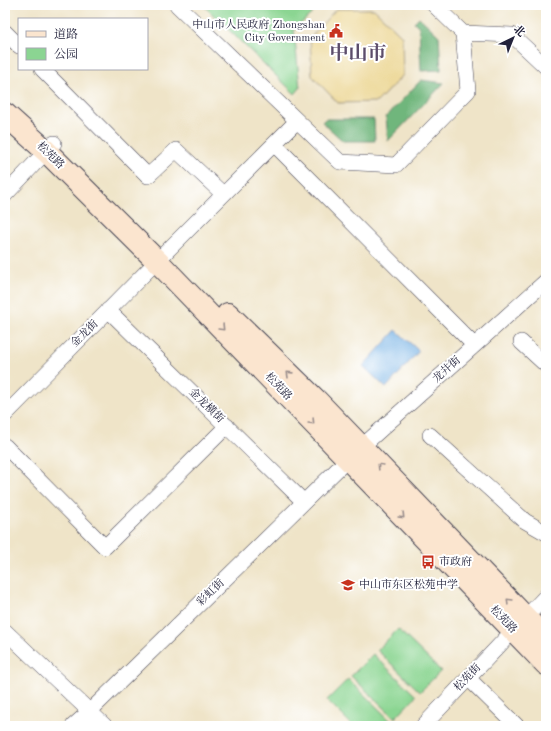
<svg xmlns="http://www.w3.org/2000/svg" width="551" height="731" font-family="'Old Standard TT','Noto Serif SC',serif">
	<rect width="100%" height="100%" fill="#fff"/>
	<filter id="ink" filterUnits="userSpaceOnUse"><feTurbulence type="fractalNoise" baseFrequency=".025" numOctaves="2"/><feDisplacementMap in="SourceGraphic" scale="8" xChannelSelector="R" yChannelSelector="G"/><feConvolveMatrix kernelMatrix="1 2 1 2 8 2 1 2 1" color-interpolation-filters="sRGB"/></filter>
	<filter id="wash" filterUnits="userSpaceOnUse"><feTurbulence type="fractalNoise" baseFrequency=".012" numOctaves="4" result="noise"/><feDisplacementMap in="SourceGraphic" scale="16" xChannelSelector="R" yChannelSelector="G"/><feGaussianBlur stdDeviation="0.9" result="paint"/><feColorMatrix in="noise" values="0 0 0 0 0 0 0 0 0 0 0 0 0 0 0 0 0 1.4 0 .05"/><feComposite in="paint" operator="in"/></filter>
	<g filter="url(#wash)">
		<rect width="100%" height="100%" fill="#efe4c8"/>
		<!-- green -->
		<path fill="#8bd592" stroke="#567c66" d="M203,5H321L294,30L300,88L295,94Z
			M398,629L441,671L420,692L377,650Z
			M373,654L416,696L395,718L351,676Z
			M348,679L391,721L386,726H353L327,700Z"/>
		<!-- forest -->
		<path fill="#70b67c" stroke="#496c5c" d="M419,17L439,36L441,70L421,71L419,27L414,22Z
			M421,80L444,83L388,141L386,117Z
			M325,119H374L375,141H343L322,122Z"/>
		<!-- sand -->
		<path fill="#eeda9e" stroke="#887e6c" d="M336,9H374L402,36L403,75L377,102L338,103L312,76L310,38Z"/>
		<!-- water -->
		<path fill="#70aee3" stroke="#49688f" d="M396,330L419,351L386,388L363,366Z"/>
	</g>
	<g filter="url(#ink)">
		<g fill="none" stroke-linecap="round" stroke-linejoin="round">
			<!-- street casing -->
			<g stroke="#413f50" stroke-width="16">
				<path id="street" d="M177,5L340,162L396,165L468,91L463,33
					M434,5L463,33L512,35L546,67
					M5,32L19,46
					M42,69L148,176L176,150L223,194
					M274,144L474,345
					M5,195L54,143
					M108,310L304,502
					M521,342L546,365
					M5,415L165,253L297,121
					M430,435L525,521L546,533
					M5,446L105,547L227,426
					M5,631L105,726
					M468,678L517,726
					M73,726L90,711L348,459L546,281
					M423,726L546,596"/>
			</g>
			<!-- secondary casing -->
			<g stroke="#413f50" stroke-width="24">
				<path id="secondary" d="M5,114L46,151L157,261L546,664
					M228,314L316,400L546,639"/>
			</g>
			<!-- street -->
			<use href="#street" stroke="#fff" stroke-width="15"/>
			<!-- secondary -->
			<use href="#secondary" stroke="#fbe5cf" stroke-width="22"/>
		</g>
		<!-- one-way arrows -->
		<defs><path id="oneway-chevron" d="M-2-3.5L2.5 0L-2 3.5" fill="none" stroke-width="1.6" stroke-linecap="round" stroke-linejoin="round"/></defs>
		<g stroke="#998d8c">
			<use href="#oneway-chevron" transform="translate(222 328) rotate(46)"/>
			<use href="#oneway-chevron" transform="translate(289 374) rotate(-136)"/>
			<use href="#oneway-chevron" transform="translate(312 422) rotate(46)"/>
			<use href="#oneway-chevron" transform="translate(380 466) rotate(-134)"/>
			<use href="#oneway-chevron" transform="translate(402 516) rotate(46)"/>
			<use href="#oneway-chevron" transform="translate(509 601) rotate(-134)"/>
		</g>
	</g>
	<!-- icons -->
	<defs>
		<g id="civic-bare" transform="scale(1.08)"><path d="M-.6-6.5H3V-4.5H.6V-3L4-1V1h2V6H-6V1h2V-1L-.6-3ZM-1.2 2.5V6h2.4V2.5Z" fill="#c8321e" stroke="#fff" stroke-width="2.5" paint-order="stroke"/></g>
		<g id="bus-bare" transform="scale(1.08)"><path d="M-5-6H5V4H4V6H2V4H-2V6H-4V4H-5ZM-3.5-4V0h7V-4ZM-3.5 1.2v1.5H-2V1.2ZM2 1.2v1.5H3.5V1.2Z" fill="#c8321e" stroke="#fff" stroke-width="2.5" paint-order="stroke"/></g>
		<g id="school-bare" transform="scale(1.08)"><path d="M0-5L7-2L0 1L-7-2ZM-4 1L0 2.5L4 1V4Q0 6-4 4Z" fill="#c8321e" stroke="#fff" stroke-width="2.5" paint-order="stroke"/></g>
	</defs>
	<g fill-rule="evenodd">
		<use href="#civic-bare" x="336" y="31"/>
		<use href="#bus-bare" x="428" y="562"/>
		<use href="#school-bare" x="348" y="585"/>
	</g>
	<g text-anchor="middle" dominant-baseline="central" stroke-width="4" stroke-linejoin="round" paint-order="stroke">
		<!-- poi labels -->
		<g font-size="11" fill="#22223b" stroke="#fff" text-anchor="start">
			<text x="325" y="25" text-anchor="end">中山市人民政府 Zhongshan<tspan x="325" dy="13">City Government</tspan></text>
			<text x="439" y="562">市政府</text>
			<text x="359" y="585">中山市东区松苑中学</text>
		</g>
		<!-- street labels -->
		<g font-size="11" fill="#22223b" stroke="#fff">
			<text transform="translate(50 156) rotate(44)">松苑路</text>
			<text transform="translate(85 334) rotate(-45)">金龙街</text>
			<text transform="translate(447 370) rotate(-42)">龙井街</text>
			<text transform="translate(278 387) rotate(46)">松苑路</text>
			<text transform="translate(206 406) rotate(44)">金龙横街</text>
			<text transform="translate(211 593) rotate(-44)">彩虹街</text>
			<text transform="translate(503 620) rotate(46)">松苑路</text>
			<text transform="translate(468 678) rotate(-46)">松苑街</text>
		</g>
		<!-- town labels -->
		<g font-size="19" font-weight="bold" fill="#5c4d6b" stroke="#fff">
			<text x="358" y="54">中山市</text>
		</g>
	</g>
	<!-- margin -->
	<rect width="551" height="731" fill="none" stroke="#fff" stroke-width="20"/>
	<!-- legend -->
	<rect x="18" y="18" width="130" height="52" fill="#ffffff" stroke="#a7a7b1"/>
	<rect x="26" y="31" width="20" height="6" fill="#fbe5cf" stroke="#a7a7b1"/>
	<text x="54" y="38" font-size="12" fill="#22223b">道路</text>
	<rect x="26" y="48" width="20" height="12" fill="#8bd592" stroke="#a7a7b1"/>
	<text x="54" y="58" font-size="12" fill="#22223b">公园</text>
	<!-- north arrow -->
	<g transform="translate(513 38) rotate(43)" stroke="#ffffff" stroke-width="3" paint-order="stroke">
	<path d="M0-3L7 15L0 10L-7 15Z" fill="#22223b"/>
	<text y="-6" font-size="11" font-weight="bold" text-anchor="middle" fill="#22223b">北</text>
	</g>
</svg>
